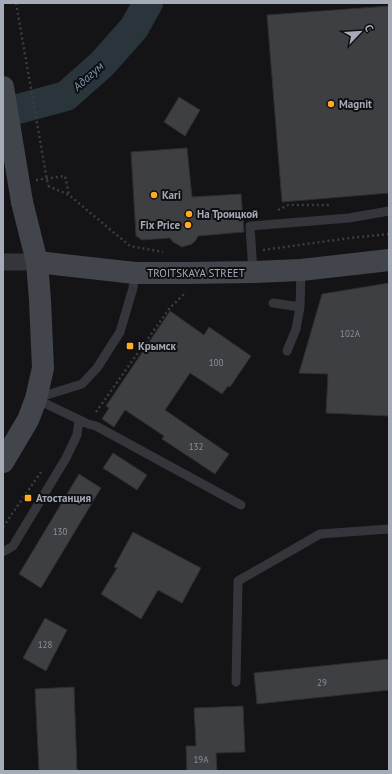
<svg xmlns="http://www.w3.org/2000/svg" width="392" height="774" font-family="'PT Sans',sans-serif">
	<rect width="100%" height="100%" fill="#141416"/>
	<g fill="none" stroke-linecap="round" stroke-linejoin="round">
		<!-- river -->
		<path stroke="#29343b" stroke-width="30" d="M3,113L66,96L102,64L134,28L148,3"/>
	</g>
	<!-- building -->
	<path fill="#3e3f43" stroke="#2e2e32" d="M389,6V193L282,202L267,15Z
		M179,97L200,110L185,136L164,122Z
		M187,148L192,197L241,194L244,232L198,236L196,240L192,244L182,247L173,242L170,238L142,240L136,236L131,152Z
		M389,283V416L326,413L328,374L299,373L322,294Z
		M170,311L204,335L209,327L251,356L230,387L228,386L222,394L190,373L165,410L229,454L215,474L162,439L164,436L125,410L114,427L102,419L109,408L106,406Z
		M113,453L147,475L137,490L103,468Z
		M79,474L101,488L41,588L19,574Z
		M133,532L201,568L182,603L158,590L141,619L101,594L117,568L114,567Z
		M45,618L67,630L46,671L23,658Z
		M389,659V690L257,704L254,673Z
		M74,687L77,771H39L35,689Z
		M243,706L245,752L216,753L217,771H187L186,746H196L194,708Z"/>
	<g fill="none" stroke-linecap="round" stroke-linejoin="round">
		<!-- path -->
		<path stroke="#3b3d43" stroke-width="2.5" stroke-dasharray="2 3" stroke-linecap="butt" d="M36,180L65,176L69,195
			M48,186L69,195L130,246L163,252
			M278,210L288,205H331
			M263,250L350,238L389,234
			M96,412L169,309L186,292
			M3,527L41,472"/>
		<!-- service -->
		<path stroke="#35363b" stroke-width="9" d="M253,272L250,226L349,218L389,211
			M273,303L300,307
			M287,351L296,329L300,307L301,270
			M37,398L82,384L97,368L120,332L133,288L135,273
			M36,399L88,424L96,426L241,505
			M3,552L13,546L66,458L77,435L79,420
			M236,682L238,581L320,534L389,529"/>
		<!-- minor -->
		<path stroke="#35363b" stroke-width="17" d="M3,262H37"/>
		<!-- secondary -->
		<path stroke="#43454c" stroke-width="22" d="M37,262L135,273H188L253,272L301,270L389,260
			M3,462L28,420L36,399L43,368L40,300L37,262L22,202"/>
		<!-- path-bridge -->
		<path stroke="#3b3d43" stroke-width="2.5" stroke-dasharray="2 3" stroke-linecap="butt" d="M16,3L48,186"/>
		<!-- secondary-bridge -->
		<path stroke="#43454c" stroke-width="22" d="M3,87L22,202"/>
	</g>
	<!-- markers -->
	<g fill="#ffab23" stroke="#0f0f11" stroke-width="1.5">
		<circle cx="331" cy="104" r="4"/>
		<circle cx="154" cy="195" r="4"/>
		<circle cx="189" cy="214" r="4"/>
		<circle cx="188" cy="225" r="4"/>
		<rect x="126" y="342" width="8" height="8" rx="2"/>
		<rect x="24" y="494" width="8" height="8" rx="2"/>
	</g>
	<g text-anchor="middle" dominant-baseline="central" stroke-width="4" stroke-linejoin="round" paint-order="stroke">
		<!-- number labels -->
		<g font-size="9" fill="#8b909a">
			<text x="350" y="333">102А</text>
			<text x="216" y="362">100</text>
			<text x="196" y="446">132</text>
			<text x="60" y="531">130</text>
			<text x="45" y="644">128</text>
			<text x="322" y="682">29</text>
			<text x="201" y="759">19А</text>
		</g>
		<!-- poi labels -->
		<g font-size="11" font-weight="bold" fill="#a5abb7" stroke="#0f0f11" text-anchor="start">
			<text x="339" y="104">Magnit</text>
			<text x="162" y="195">Kari</text>
			<text x="197" y="214">На Троицкой</text>
			<text x="180" y="225" text-anchor="end">Fix Price</text>
			<text x="138" y="346">Крымск</text>
			<text x="36" y="498">Атостанция</text>
		</g>
		<!-- street labels -->
		<g font-size="11" fill="#a5abb7" stroke="#0f0f11">
			<text x="196" y="273">TROITSKAYA STREET</text>
		</g>
		<!-- water labels -->
		<g font-size="12" font-style="italic" fill="#799cb5" stroke="#0f0f11">
			<text transform="translate(88 76) rotate(-42)">Адагум</text>
		</g>
	</g>
	<!-- border -->
	<rect width="392" height="774" fill="none" stroke="#a5abb7" stroke-width="8"/>
	<!-- north arrow -->
	<g transform="translate(360 32) rotate(65)" stroke="#0f0f11" stroke-width="3" paint-order="stroke">
	<path d="M0-3L7 15L0 10L-7 15Z" fill="#a5abb7"/>
	<text y="-6" font-size="11" font-weight="bold" text-anchor="middle" fill="#a5abb7">С</text>
	</g>
</svg>
